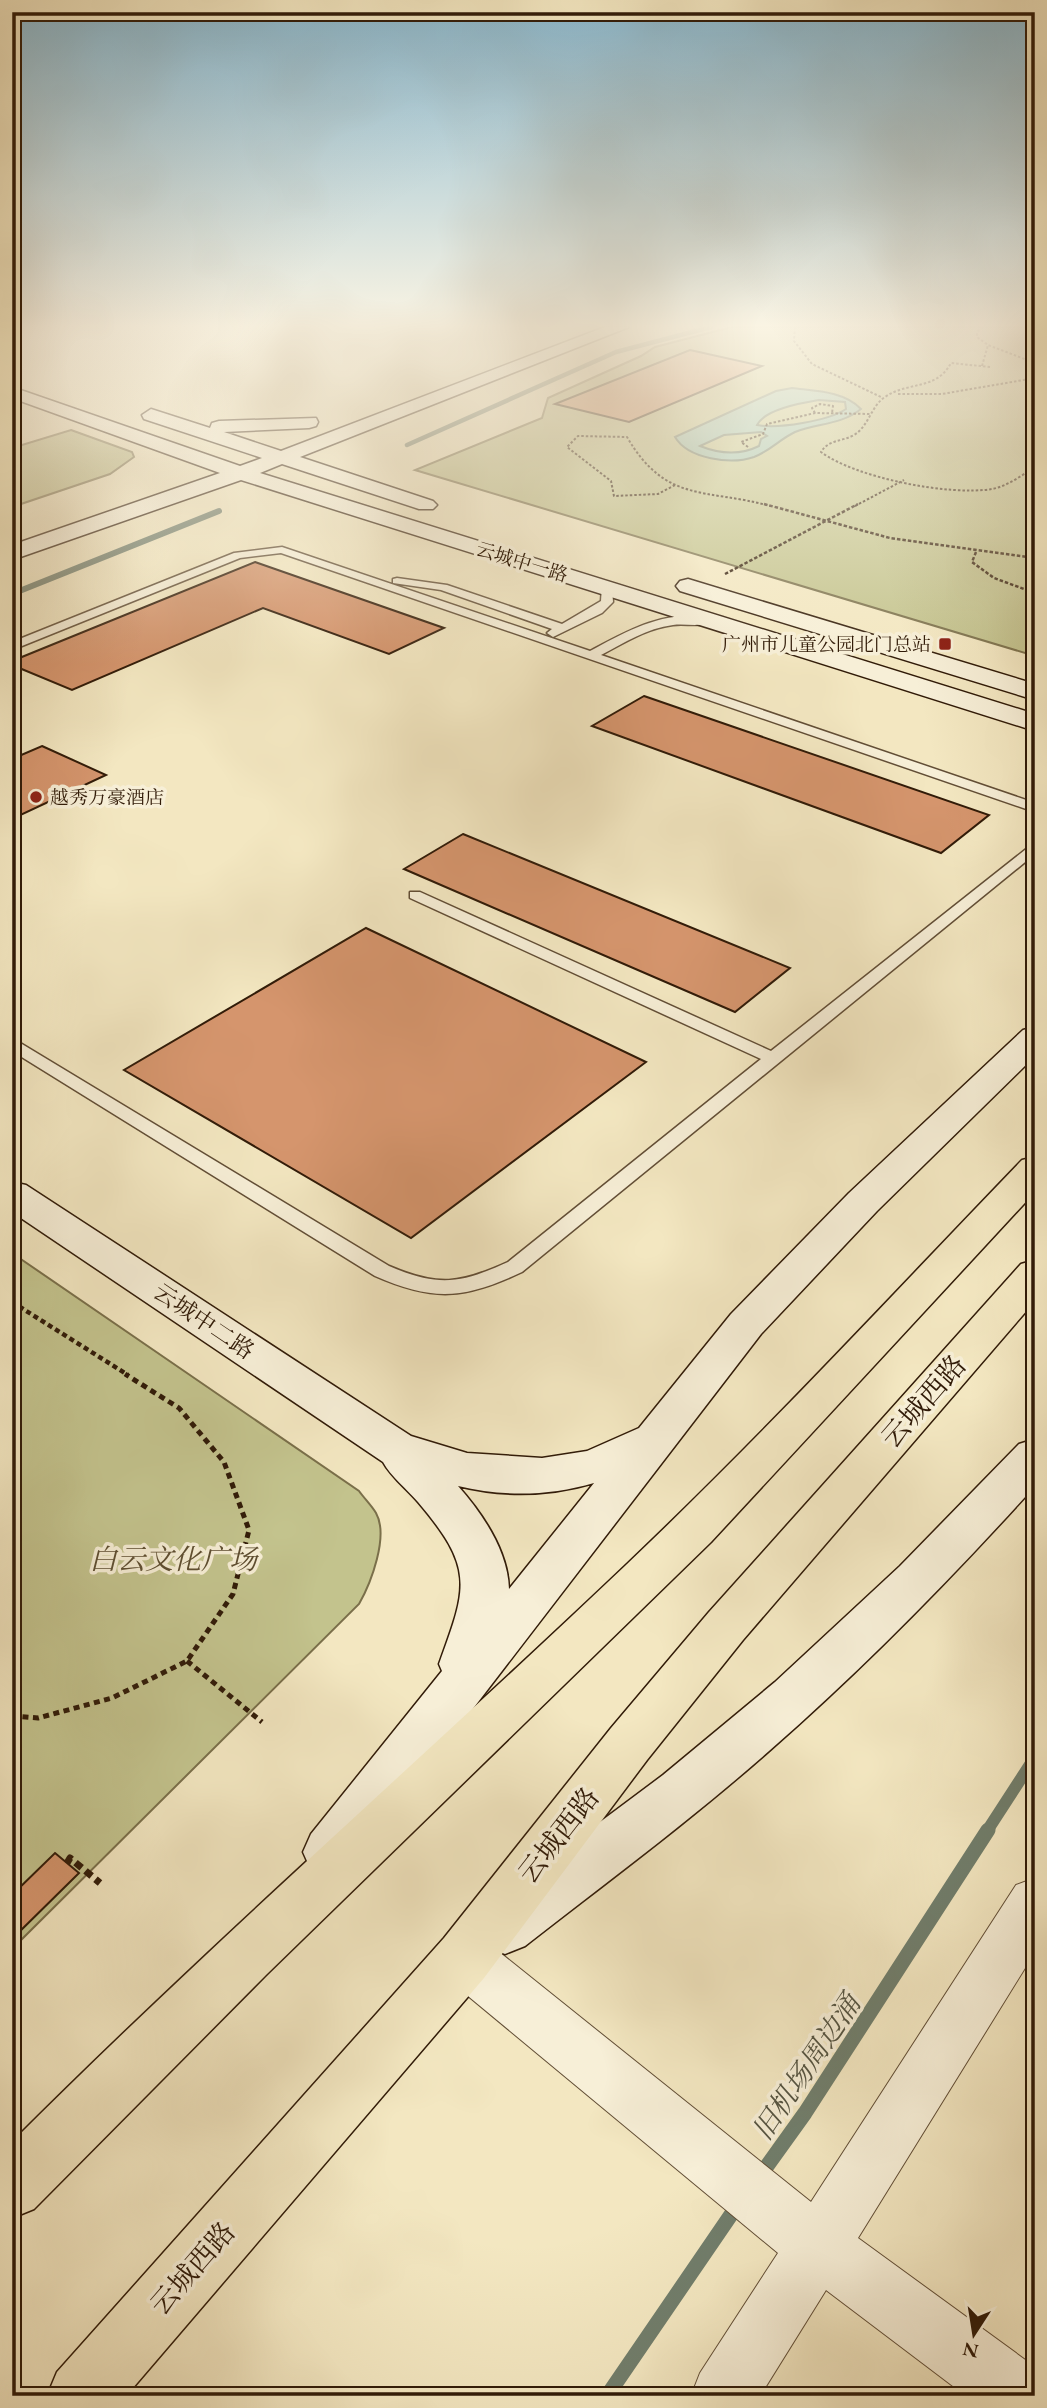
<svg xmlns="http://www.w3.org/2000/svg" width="1047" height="2408" font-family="'EB Garamond','Noto Serif SC',serif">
	<rect width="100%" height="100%" fill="#f3e7c1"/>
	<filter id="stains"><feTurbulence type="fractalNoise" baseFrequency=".00286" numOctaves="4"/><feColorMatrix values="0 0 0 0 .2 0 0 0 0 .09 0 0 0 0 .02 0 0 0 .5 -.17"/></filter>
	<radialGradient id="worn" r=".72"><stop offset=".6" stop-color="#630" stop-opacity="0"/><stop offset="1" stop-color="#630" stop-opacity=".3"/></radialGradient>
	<!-- green -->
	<path fill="#c3c38d" stroke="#7a6f4a" stroke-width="2" d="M732,327H1035V656L415,470L542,418L548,398L641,356L655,347Z
		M71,430L132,452L134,457L110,474L12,507V448Z
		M12,1253L359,1491C364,1498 372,1506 376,1513C389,1536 371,1583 359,1604L12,1949Z"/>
	<!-- water -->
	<path fill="#9cc0ae" stroke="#717e6c" stroke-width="2" fill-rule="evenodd" d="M792,388C815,391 844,391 861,409C841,425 818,423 795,432C780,439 770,451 754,457C731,465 688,459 675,437L776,391ZM819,400L845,402L846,409C828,421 778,429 757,425C765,409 802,403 819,400ZM761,432L767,436L761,439L759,446C739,456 720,454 700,446L724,435Z"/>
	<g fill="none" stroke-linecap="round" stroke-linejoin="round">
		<!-- stream-far3 -->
		<path stroke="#717e6c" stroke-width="4.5" d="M407,445L616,352L711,327"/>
		<!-- stream-far2 -->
		<path stroke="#717e6c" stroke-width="6" d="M12,594L219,511"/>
		<!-- stream-far1 -->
		<path stroke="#717e6c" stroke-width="12" d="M987,1831L1035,1757"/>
		<!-- stream -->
		<path stroke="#717e6c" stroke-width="15" d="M759,2177L805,2113L988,1830
			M607,2396L737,2206"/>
	</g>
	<!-- building -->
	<path fill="#d5956d" stroke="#311b08" stroke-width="2" d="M690,350L762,366L629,422L555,404Z
		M255,562L444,628L389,654L263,608L72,690L12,665V661Z
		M644,696L989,815L941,853L592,726Z
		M42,746L106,775L12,819V759Z
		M463,834L790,968L735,1012L404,869Z
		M366,928L646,1062L411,1238L124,1070Z
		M55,1853L79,1873L12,1939V1895Z"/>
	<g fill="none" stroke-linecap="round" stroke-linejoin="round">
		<!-- lane casing -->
		<g stroke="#624e36" stroke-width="3">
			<path id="lane" d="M282,547L590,651C627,631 665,609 709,618L711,621C702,628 685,623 673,625C647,628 624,643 601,655L1035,803V812L281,553L240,558L12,650V642L234,553Z
				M397,578L447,585L562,624L601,601L602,586L612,588L613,602L602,613L553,637L547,633L552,629L441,590L393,583V579Z
				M1035,842V854L522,1272C464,1299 434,1302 375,1276L12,1051V1038L389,1266C438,1287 460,1284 508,1262L761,1059L410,898V892H420L771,1051Z"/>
		</g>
		<!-- street casing -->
		<g stroke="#624e36" stroke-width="2">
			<path id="street" d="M1035,1878V1952L858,2238L1035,2367V2396H966L826,2290L760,2396H691L700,2373L778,2253L445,1977L437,1958L445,1939L464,1931L483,1939L811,2202L1016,1885Z"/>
		</g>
		<!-- secondary casing -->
		<g stroke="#311b08" stroke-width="3">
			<path id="secondary" d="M605,327H629L300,457L433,501L437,505L433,509H419L282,464L260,473L1035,714V731L241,480L12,560V545L220,473L12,398V387L240,466L262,458L144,419L142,415L151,409L210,428L212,423L219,421L316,418L318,422L316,426L309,428L224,432L281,451Z
				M688,579L1035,684V700L680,591L676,586L680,581Z
				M1035,1027V1056L877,1211L761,1334L349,1870L330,1877L311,1870L303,1852L311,1834L442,1671L439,1664C467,1587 475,1569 418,1502C407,1489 391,1477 383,1462L12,1212V1182L26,1185L411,1436L467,1453L542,1458L587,1451L639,1428L731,1314L849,1193L1023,1030ZM594,1483L509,1589C508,1551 482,1513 458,1486C503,1497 550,1496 594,1483Z
				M1035,1439V1486C951,1579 863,1669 769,1751C691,1820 607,1882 525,1946L505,1954L485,1946L477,1927L485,1908L663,1775L775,1682L900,1566L1019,1444Z"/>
		</g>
		<!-- primary casing -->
		<g stroke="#311b08" stroke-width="3">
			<path id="primary" d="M1035,1157V1192L711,1542L266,1975L34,2209L12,2218V2142C211,1943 422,1759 626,1565C763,1435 891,1296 1022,1160Z
				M1035,1260V1301L743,1640L647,1760L484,1978L126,2396H47L57,2372L444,1938L611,1728L709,1612L1021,1264Z"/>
		</g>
		<!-- path-far4 -->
		<path stroke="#311b08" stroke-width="2" stroke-dasharray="2.5 2" stroke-linecap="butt" d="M795,327L794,341L812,364L883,398
			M983,327L977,332V337L988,345L1035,363
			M982,366L988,345
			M990,367L951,363C936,391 908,381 885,397C871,406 869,426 854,435C842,442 829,439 821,452C856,478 949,496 992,489C1008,486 1022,475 1035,467
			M898,394H942L1035,378
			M815,413L812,408L820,404L833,406L832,413
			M748,447L741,442L763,434L767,424L815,413L870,414
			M675,485L658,494L614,496L611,481L567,447L578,436L627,437C666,504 706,488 770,506
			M855,506L904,480"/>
		<!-- path-far3 -->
		<path stroke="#311b08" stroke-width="2.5" stroke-dasharray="3.5 2" stroke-linecap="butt" d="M764,504L890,538L1035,558
			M976,552L972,562L994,578L1035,593
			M725,574L858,504"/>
		<!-- path-far2 -->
		<path stroke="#311b08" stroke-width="4.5" stroke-dasharray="5 3.5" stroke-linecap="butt" d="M12,1302L128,1375"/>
		<!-- path-far1 -->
		<path stroke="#311b08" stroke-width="5" stroke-dasharray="6 4.5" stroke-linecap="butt" d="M187,1661L262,1722
			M12,1716L38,1718L112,1698L187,1661L233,1594L249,1530L224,1462L179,1408L125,1374"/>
		<!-- path -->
		<path stroke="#311b08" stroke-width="7" stroke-dasharray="8 5" stroke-linecap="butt" d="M67,1863L70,1858L100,1883"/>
		<!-- lane -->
		<use href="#lane" fill="#f7efd7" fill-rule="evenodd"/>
		<!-- street -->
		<use href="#street" fill="#f7efd7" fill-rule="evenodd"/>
		<!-- secondary -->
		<use href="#secondary" fill="#f7efd7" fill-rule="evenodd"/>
		<!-- primary -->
		<use href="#primary" fill="#f3e7c1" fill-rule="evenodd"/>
	</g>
	<!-- sky -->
	<linearGradient id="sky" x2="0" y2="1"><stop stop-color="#89b9d1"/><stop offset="0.49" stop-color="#faf4e3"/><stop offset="1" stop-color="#faf4e3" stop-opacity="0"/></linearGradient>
	<rect width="1047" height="665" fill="url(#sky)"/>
	<!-- markers -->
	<g fill="#8f2418" stroke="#f7efd7" stroke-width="2.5">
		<rect x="938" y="637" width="14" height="14" rx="3.5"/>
		<circle cx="36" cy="797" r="7"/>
	</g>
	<g text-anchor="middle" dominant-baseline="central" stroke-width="7" stroke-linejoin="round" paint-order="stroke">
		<!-- far-street labels -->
		<g font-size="19" fill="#311b08" stroke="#f7efd7">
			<text transform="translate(522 562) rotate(17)">云城中一路</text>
		</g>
		<!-- far-poi labels -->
		<g font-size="19" fill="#311b08" stroke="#f7efd7" text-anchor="end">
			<text x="931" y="644">广州市儿童公园北门总站</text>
			<text x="50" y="797" text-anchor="start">越秀万豪酒店</text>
		</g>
		<!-- street labels -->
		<g font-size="23" fill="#311b08" stroke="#f7efd7">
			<text transform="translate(204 1321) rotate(34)">云城中二路</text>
		</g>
		<!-- near-street labels -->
		<g font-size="28" fill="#311b08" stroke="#f7efd7">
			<text transform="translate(923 1401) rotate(-49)">云城西路</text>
			<text transform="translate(558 1835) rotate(-52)">云城西路</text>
			<text transform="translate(192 2268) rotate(-49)">云城西路</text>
		</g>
		<!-- near-park labels -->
		<g font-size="28" font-style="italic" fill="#5d4d30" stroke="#f7efd7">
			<text x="173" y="1559">白云文化广场</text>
		</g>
		<!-- near-water labels -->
		<g font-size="28" font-style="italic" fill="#565542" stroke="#f7efd7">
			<text transform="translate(806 2067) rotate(-56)">旧机场周边涌</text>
		</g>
	</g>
	<!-- margin -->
	<rect width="1047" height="2408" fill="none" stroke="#f3e7c1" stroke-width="42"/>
	<rect x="14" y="14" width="1019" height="2380" fill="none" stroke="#311b08" stroke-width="3.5"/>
	<rect x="21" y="21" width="1005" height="2366" fill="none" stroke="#311b08" stroke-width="2"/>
	<!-- north arrow -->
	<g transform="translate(974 2334) rotate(192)" stroke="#f7efd7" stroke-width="5" paint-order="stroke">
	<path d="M0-5L12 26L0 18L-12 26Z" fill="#311b08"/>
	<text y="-10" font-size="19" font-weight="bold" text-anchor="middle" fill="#311b08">N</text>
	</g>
	<rect width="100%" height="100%" filter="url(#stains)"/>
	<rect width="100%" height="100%" fill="url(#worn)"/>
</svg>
